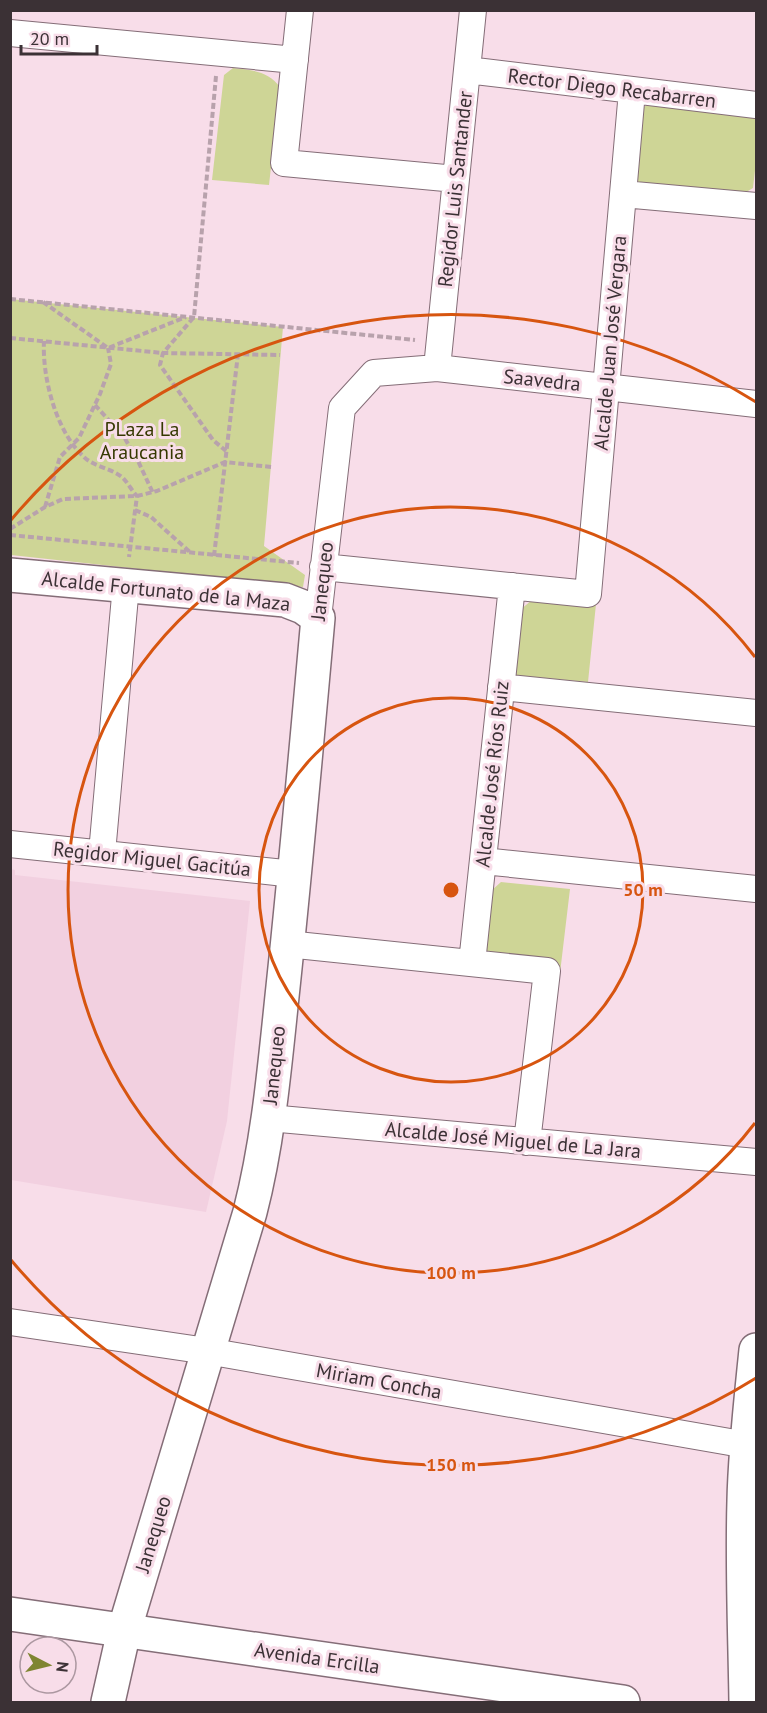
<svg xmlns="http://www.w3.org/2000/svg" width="767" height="1713" font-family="'PT Sans',sans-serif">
	<rect width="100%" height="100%" fill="#f8dde9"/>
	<!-- built -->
	<path fill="#f2d0e0" d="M11,869L15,870V875L250,901L227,1121L206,1212L11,1180Z"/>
	<!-- green -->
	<path fill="#ced596" d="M233,68C252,70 268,71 280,87L269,185L212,180L224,75Z
		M648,104L756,116V162L753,188L736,198L639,187L629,177L637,112Z
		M10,299L283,327L264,546L305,575L303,587L11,555Z
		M532,600L596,604L588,682L512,675L520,610Z
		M501,882L570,889L560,973L540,959L484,955L491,891Z"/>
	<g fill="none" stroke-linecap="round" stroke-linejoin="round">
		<!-- street casing -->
		<g stroke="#846d77" stroke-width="28">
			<path id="street" d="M300,10L284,163L456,179
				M10,33L295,60
				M467,70L756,105
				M623,194L756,206
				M437,368L473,10
				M323,567L588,594L632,91
				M318,618L342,408L374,373L437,368L756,404
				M501,687L756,713
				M10,844L294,874
				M102,853L126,585
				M483,861L756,889
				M287,944L547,971L527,1142
				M472,963L512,586
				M269,1118L756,1162
				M10,1322L207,1351L747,1445"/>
		</g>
		<!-- secondary casing -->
		<g stroke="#846d77" stroke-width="36">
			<path id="secondary" d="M10,575L285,600L303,607L318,618C307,741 296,864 283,987C275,1062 269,1138 250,1212L124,1631L108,1702"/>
		</g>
		<!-- primary casing -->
		<g stroke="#846d77" stroke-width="36">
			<path id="primary" d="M10,1614L623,1702
				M746,1702C745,1635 742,1568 744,1501C745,1450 751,1400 756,1350"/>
		</g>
		<!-- path -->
		<path stroke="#b8a2ac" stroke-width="4" stroke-dasharray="6 3" stroke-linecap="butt" d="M216,76L194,317L163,353L160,365L213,440L226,451
			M10,299L415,340
			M43,302L108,348L186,317
			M10,338L163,353L280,355
			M44,341C42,377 56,431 83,456C93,467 112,468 123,478C128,483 132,491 137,496L129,557
			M95,405L124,437L138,461L153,493
			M45,507L60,457L79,438L100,394L111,364L108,348
			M135,510L151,517L191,553
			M10,529L45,507L63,499L137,496L157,491L225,462L271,467
			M10,535L299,563
			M214,556L238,354"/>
		<!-- street -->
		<use href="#street" stroke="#fff" stroke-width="26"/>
		<!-- secondary -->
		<use href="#secondary" stroke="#fff" stroke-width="33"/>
		<!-- primary -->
		<use href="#primary" stroke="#fff" stroke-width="33"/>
	</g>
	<!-- distance rings -->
	<g fill="none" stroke="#d75510" stroke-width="3">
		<circle cx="451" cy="890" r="192"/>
		<path d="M755 1123A383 383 0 1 1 755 657"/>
		<path d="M756 1378A575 575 0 0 1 11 1260M11 520A575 575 0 0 1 756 402"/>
	</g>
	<g text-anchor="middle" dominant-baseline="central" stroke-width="6" stroke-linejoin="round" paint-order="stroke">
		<!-- street labels -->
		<g font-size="20" fill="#3b3135" stroke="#f8dde9">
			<text transform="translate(612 88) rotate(7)">Rector Diego Recabarren</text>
			<text transform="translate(455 189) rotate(-84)">Regidor Luis Santander</text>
			<text transform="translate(610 343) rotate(-85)">Alcalde Juan José Vergara</text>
			<text transform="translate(542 380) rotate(6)">Saavedra</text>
			<text transform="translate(322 581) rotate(-84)">Janequeo</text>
			<text transform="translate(166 591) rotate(6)">Alcalde Fortunato de la Maza</text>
			<text transform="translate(492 774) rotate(-84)">Alcalde José Ríos Ruiz</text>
			<text transform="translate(152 859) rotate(6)">Regidor Miguel Gacitúa</text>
			<text transform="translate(274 1065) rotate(-84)">Janequeo</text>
			<text transform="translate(513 1140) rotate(5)">Alcalde José Miguel de La Jara</text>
			<text transform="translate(379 1381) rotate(10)">Miriam Concha</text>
			<text transform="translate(153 1534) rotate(-73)">Janequeo</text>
			<text transform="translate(317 1658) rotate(8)">Avenida Ercilla</text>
		</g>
		<!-- park labels -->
		<g font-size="20" fill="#353800" stroke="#f8dde9">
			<text x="142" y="429">PLaza La<tspan x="142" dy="23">Araucania</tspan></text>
		</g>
	</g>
	<circle cx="451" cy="890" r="9" fill="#d75510" stroke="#f8dde9" stroke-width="3"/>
	<g font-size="18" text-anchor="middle" font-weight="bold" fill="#d75510" stroke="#f8dde9" stroke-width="6" stroke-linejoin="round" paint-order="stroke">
		<text x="643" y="896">50 m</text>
		<text x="451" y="1279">100 m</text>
		<text x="451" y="1471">150 m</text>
	</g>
	<!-- border -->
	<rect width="767" height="1713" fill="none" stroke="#3b3135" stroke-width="24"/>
	<!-- north arrow -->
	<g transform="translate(48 1665) rotate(97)"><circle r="28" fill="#f8dde9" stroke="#ac98a1" stroke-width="1.5"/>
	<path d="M0-4.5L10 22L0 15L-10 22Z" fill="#7f8531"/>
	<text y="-9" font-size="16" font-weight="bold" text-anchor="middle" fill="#3b3135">N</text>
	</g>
	<!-- scale -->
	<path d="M21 45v9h76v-9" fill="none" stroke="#3b3135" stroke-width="3"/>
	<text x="30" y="45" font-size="18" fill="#3b3135" stroke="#f8dde9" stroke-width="4.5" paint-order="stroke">20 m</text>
</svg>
